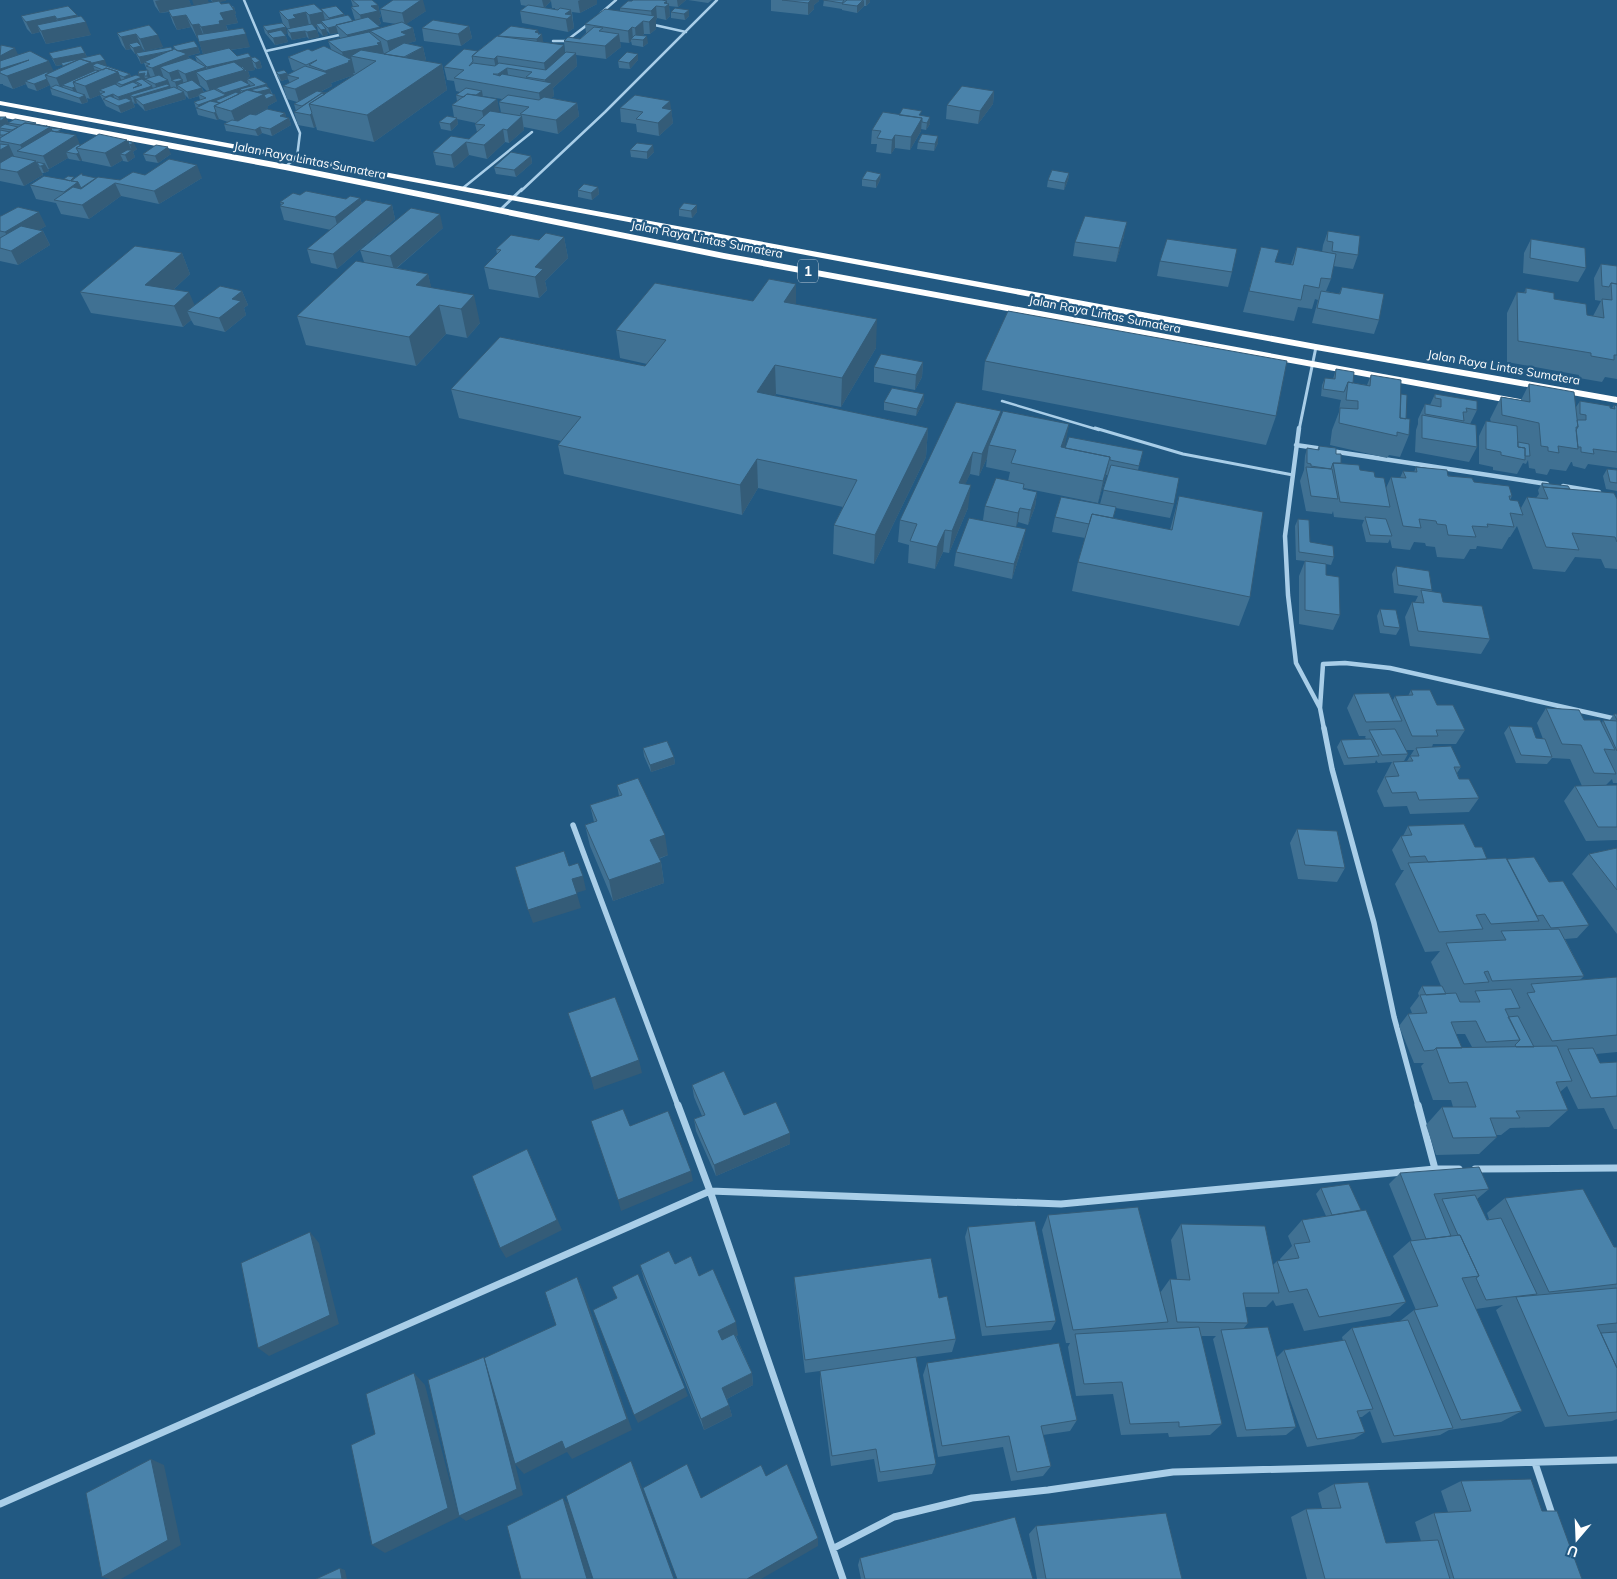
<svg xmlns="http://www.w3.org/2000/svg" width="1617" height="1579" font-family="Mulish,sans-serif">
	<rect width="100%" height="100%" fill="#225982"/>
	<g fill="none" stroke-linecap="round" stroke-linejoin="round">
		<!-- lane-far1 -->
		<path stroke="#a9cee8" stroke-width="2.5" d="M1002,401L1099,430"/>
		<!-- lane -->
		<path stroke="#a9cee8" stroke-width="3" d="M1095,428L1183,454L1293,475"/>
		<!-- street-far4 -->
		<path stroke="#a9cee8" stroke-width="2.5" d="M244,0L300,133L297,157L285,167
			M601,13L616,0
			M650,24L686,32
			M553,41H566L591,22
			M266,51L344,34
			M463,188L532,132
			M521,191L605,112L717,0"/>
		<!-- street-far3 -->
		<path stroke="#a9cee8" stroke-width="3" d="M499,211L522,189
			M1299,430L1316,347"/>
		<!-- street-far2 -->
		<path stroke="#a9cee8" stroke-width="4.5" d="M1299,428L1285,536L1288,595L1296,663L1320,708L1324,729
			M1296,445L1323,449
			M1331,451L1547,484
			M1563,486L1599,492
			M1320,708L1323,664L1345,663L1390,668L1617,719"/>
		<!-- street-far1 -->
		<path stroke="#a9cee8" stroke-width="5.5" d="M1324,728L1332,769L1374,923L1394,1017L1418,1106
			M573,825L678,1106"/>
		<!-- street -->
		<path stroke="#a9cee8" stroke-width="7" d="M678,1105L710,1191L843,1579
			M1418,1105L1435,1169
			M1475,1169L1617,1168
			M1535,1463L1553,1517
			M0,1504L710,1191L1061,1204L1435,1169H1459
			M834,1548L894,1517L972,1498L1048,1490L1173,1472L1617,1460"/>
		<!-- highway -->
		<path fill="#fff" fill-rule="evenodd" d="M0,101L1316,344L1617,397V403L1316,350L0,105Z
			M0,111L285,164L724,253L1520,399L1526,402L1520,405L724,259L285,170L0,117Z"/>
	</g>
	<!-- wall -->
	<path fill="#407193" fill-rule="evenodd" d="M153,0H189L191,6L213,3L211,0H226L219,2L221,4L230,5L234,7L236,14H235L238,23L226,25L228,30L250,47L231,50L237,56L251,57L260,61L262,68L257,69L254,67L255,70L248,71L250,77L247,78L248,79L268,87L270,89L272,93L277,101L268,106V108L254,115L285,113L286,118H289L291,125L272,136L262,133L258,136L226,131L224,124L228,122L219,119L217,120L198,115L194,102L200,100L199,96L189,99L185,95L186,99L145,111L137,103L135,104L133,102L135,107L121,113L106,106L100,95L90,99L87,98L88,102L82,104L52,95L50,88H51L50,85L37,91L28,88L26,84L13,89L3,85V84H0V46L53,71L63,67L62,65L56,66L49,53H85L87,57L107,66L130,74L131,77L139,76L138,74L147,70L144,63L141,64L136,54H135L131,49L126,50L122,45L117,33L149,25L163,47L145,51L142,48L144,52L173,50L174,49L173,46L198,47L200,53L188,56L189,58L197,62L195,56L203,54L198,38H197L191,27L177,30L173,23L169,12L160,13L155,6ZM200,84V85L207,91L204,92L202,88L198,85Z
		M351,0H372L378,5L381,17L379,18L381,24L377,25L380,28L396,24L383,22L380,9L426,11L406,24L413,28L416,41L409,43V44L423,47L426,60L423,61L442,64L447,90L374,142L317,130L316,126L314,128L298,125L294,112L296,111L294,104L297,102L287,99L283,86L290,83L288,79L281,81L278,78L276,72L287,73L288,75L295,71L292,70L288,57L312,51L331,49L328,41L340,38L338,33L330,34L326,30L328,35L323,36L318,31L317,27H314L317,30L319,37L309,39L307,37L292,40L288,35L287,29H288L283,24L279,11H322L321,9L344,14L345,16L353,21L355,20L351,7H353ZM354,75L326,93L320,92L332,86L331,83Z
		M520,0H597V4L580,13L572,12L574,28L568,32L522,23L520,11L527,6L521,5ZM551,1L552,8H555V9L544,8Z
		M633,0H686L678,7L669,6L670,16L666,20L657,18L656,20V29L650,34H644L642,36L648,43L643,47L632,45L631,41L629,43L620,42L621,47L606,59L576,55L577,66L553,88L554,96L551,98L577,103L579,116L558,134L524,127V130L509,143L505,142L487,159L469,155L454,168L436,165L433,152L469,139L477,132L475,124L476,123L457,119L458,124L451,131L441,129L439,122L454,117L452,105L457,101L456,95L460,92L456,91L454,81L447,80L444,67L478,51L497,36L539,33L543,42L565,53L564,41L580,39L586,33L585,24L620,11V8ZM483,96L502,99L499,102L501,113H499L497,99L483,97Z
		M688,0H712L708,3Z
		M771,0H819V1L814,5V9L808,15L771,11Z
		M824,0H870V2L866,6H864L857,13L842,10V8V9L823,6Z
		M689,10V16L685,20L671,18V12Z
		M77,15L91,35L46,44L40,32L32,34L27,29L21,16Z
		M263,26L287,34H285L288,42L275,45L265,33Z
		M469,26L472,38L461,46L424,41L422,28Z
		M638,60L630,69L619,68L618,61Z
		M994,91L993,104L978,124L946,119L947,105Z
		M620,108L671,110L673,123L659,136L637,132L636,124L621,122Z
		M899,115L922,116L930,124L926,130L921,129V131L910,150L895,148L891,154L876,152L877,144H871L872,130Z
		M0,117H6L9,124L8,125H9L8,123L36,124L50,127L51,128L63,133L80,145L128,141L137,149L133,152L135,157L128,162L123,161V160L111,167L82,161V160L80,161L69,159L68,158L49,169H48L49,171L44,173H42L43,175L24,186L0,181Z
		M938,136V143L934,151L917,149L918,142Z
		M630,150L654,152L647,159L631,157Z
		M143,154H171L158,163L146,161Z
		M531,156L532,163L516,177L496,174L494,167Z
		M1069,173L1068,180L1064,190L1047,187L1048,180Z
		M881,174L880,180L876,188L862,186V179Z
		M145,175L202,178L159,204L121,196L89,219L61,214L56,203L36,199L30,185L74,177V178L84,176L96,178L120,180Z
		M598,187L599,194L592,200L578,197V190Z
		M300,195L346,199L360,198L362,204L392,205L395,219L337,269L311,263L307,249L331,230L284,220L280,206L281,205L280,202Z
		M697,205V212L692,218L679,216V209Z
		M0,216L46,226L39,230L43,231L50,245L18,265L0,261Z
		M443,228L397,268L428,274L431,288L480,323L467,338L446,334L416,366L306,345L297,316L364,262L360,250Z
		M1328,231L1358,255L1353,269L1333,266L1331,279L1326,291L1339,294L1342,287L1379,320L1374,334L1312,323L1318,300L1315,299L1312,309L1298,307L1294,321L1243,312L1261,247L1275,262L1291,264L1297,247L1322,252L1323,245Z
		M1124,236L1116,262L1073,256L1075,242Z
		M564,237L568,258L545,281L547,290L539,298L489,289L484,267L497,254L496,249L539,240Z
		M1531,239L1586,268L1578,282L1523,273L1524,253Z
		M182,253L190,274L173,290L194,305L242,291L248,305L244,308L246,315L225,332L194,325L191,320L183,327L91,313L80,292Z
		M1160,261L1232,272L1228,287L1157,276Z
		M1601,264L1617,266V379L1605,377L1602,382L1579,378V375L1507,362V313L1517,292L1524,293L1526,288L1554,299L1587,315L1593,316L1601,301L1595,300L1594,278Z
		M753,301L796,304L876,348L841,407L776,394L774,396L928,428L926,457L874,564L833,554L834,525L843,507L758,488L742,515L564,474L558,445L561,441L459,418L451,389L645,366L647,364L620,358L616,330Z
		M985,361L1276,416L1266,445L982,390Z
		M923,362L922,377L915,390L874,382V367Z
		M1336,369L1353,383L1367,385L1371,375L1401,394L1409,435L1400,457L1389,455L1387,458L1330,445L1332,430L1339,412L1340,404L1341,400L1321,396L1322,385L1325,378L1333,379Z
		M1529,384L1576,407L1580,401L1612,408L1614,405L1617,406V468L1588,464L1585,469L1573,466L1572,462H1571L1566,471L1550,469L1547,475L1536,473L1535,469L1529,468L1528,460L1526,464L1523,463L1517,474L1493,470V467L1479,464V436L1486,421L1491,422L1490,419L1501,397L1521,400Z
		M1435,394L1477,410L1470,424L1477,447L1469,462L1415,452L1416,430L1418,424V419L1425,404L1430,405Z
		M924,401L916,416L884,410V402Z
		M1000,419L1069,424L1064,448L1143,451L1138,470L1174,504L1170,518L1116,508L1113,518L1170,530L1179,496L1250,597L1239,626L1072,591L1078,562L1085,538L1052,532L1055,517L1100,504L1108,475H1106L1098,503L1024,488V489L1037,492L1035,507L1028,525L1018,522L1016,527L1023,544L1012,579L954,566L956,552L983,520L985,506L1008,481L1010,472L986,467L987,458L979,476L970,474L965,484L968,508L949,553L943,552L935,569L908,563L909,545L898,542L900,520Z
		M1319,446L1336,454L1341,463L1375,477L1386,488L1391,477L1400,478L1403,471L1414,472L1416,467L1474,482L1512,496L1510,500L1521,508L1527,497L1536,498L1539,494L1538,490L1542,483L1617,499V569L1605,568L1601,559L1575,557L1565,572L1533,569L1517,526L1510,537H1509L1502,549L1477,546L1476,549H1470L1464,559L1437,557L1435,547L1426,546L1425,543L1414,542L1410,550L1392,548L1390,539L1388,543L1366,542L1362,525L1364,520L1334,517L1333,511L1332,514L1306,511L1300,481L1304,470L1305,456L1307,448L1317,450Z
		M1607,469L1617,470V491L1606,489L1603,476Z
		M1298,519L1310,542L1334,557L1331,565L1326,564V575L1340,615L1333,630L1299,624V576L1305,561L1296,560L1295,526Z
		M1396,566L1432,590L1431,592L1490,639L1481,654L1410,646L1405,617L1412,602H1415L1418,596L1394,593L1392,574Z
		M1380,609L1400,628L1396,635L1380,633L1377,616Z
		M1411,690L1437,705L1465,730L1456,744H1433L1432,747L1461,767L1457,773L1459,779L1479,798L1469,812L1410,814L1407,806L1384,807L1377,791L1392,762L1378,763L1376,760L1375,763L1344,765L1337,747L1341,740L1366,739L1365,737L1366,736H1359L1347,708L1354,694L1393,700L1395,696H1408ZM1406,750H1414L1407,761H1404L1408,754Z
		M1546,708L1584,720L1602,723L1603,720L1609,721L1614,714H1617V783H1613L1612,779L1606,785H1617V840L1586,841L1564,801L1575,786H1582L1570,759L1552,758L1547,764L1516,763L1504,733L1509,726L1536,738L1543,739L1537,723Z
		M643,748L674,757L675,764L651,772L644,756Z
		M617,785L668,855L659,859L661,862L664,883L613,901L590,846L585,825L594,822L590,805L619,796Z
		M1408,826L1475,847L1487,859H1507L1549,882L1589,925L1577,938L1565,939L1584,976L1580,980L1617,977V1052L1596,1054L1600,1063L1617,1062V1129H1614L1604,1108L1578,1109L1567,1086L1560,1092L1568,1110L1549,1127L1510,1128L1501,1135H1496L1497,1137L1479,1154L1436,1155L1426,1125L1442,1107H1453L1451,1100H1433L1421,1066L1424,1063H1414L1399,1026L1408,1014L1412,1013L1410,1008L1419,996L1418,993L1422,986H1441L1431,962L1440,951L1425,952L1395,884L1404,870H1401L1392,850L1401,836H1403ZM1456,1034H1465L1472,1047L1462,1048Z
		M1297,829L1345,868L1337,882L1298,879L1290,843Z
		M1617,848V934L1572,874L1589,854Z
		M692,1085L744,1115L790,1144L716,1176L696,1131L694,1119L702,1116L694,1097Z
		M1400,1173L1489,1189L1477,1199L1487,1220L1489,1219L1487,1213L1505,1198L1614,1247H1617V1419L1612,1421L1545,1427L1496,1310L1503,1305L1476,1309L1522,1411L1501,1422L1449,1430L1440,1435L1382,1443L1370,1411L1362,1417H1359L1365,1432L1354,1439L1307,1447L1282,1378L1296,1427L1286,1435L1237,1437L1213,1339L1216,1336H1201L1222,1424L1210,1435L1169,1437L1168,1433L1121,1435L1113,1394L1076,1396L1068,1347L1070,1343H1066L1042,1230L1048,1215L1160,1293L1170,1279H1177L1171,1240L1181,1224L1273,1265L1277,1261H1281L1280,1259L1292,1246L1288,1236L1302,1220L1326,1216L1316,1194L1321,1188L1361,1210L1406,1302L1390,1316L1304,1331L1293,1303L1276,1306L1273,1300L1266,1307H1245L1248,1323L1243,1329L1277,1357L1284,1350L1343,1341L1342,1337L1352,1328L1400,1321L1414,1310H1416L1393,1256L1410,1241H1412L1389,1184Z
		M968,1227L1056,1321L1051,1330L982,1336L965,1237Z
		M675,1264L699,1276L738,1335L736,1336L752,1373L753,1385L727,1399L732,1416L704,1430L644,1279L640,1265Z
		M794,1277L939,1298L956,1339L952,1352L893,1360L936,1464L932,1474L878,1482L874,1459L831,1466L820,1383V1371L805,1373L795,1291Z
		M927,1363L1077,1420L1070,1431L1043,1435L1051,1466L1043,1476L1011,1481L1003,1447L938,1457L923,1375Z
		M1461,1481L1542,1511L1582,1579H1307L1291,1517L1306,1509L1322,1508L1318,1493L1334,1484L1386,1543L1421,1541L1415,1522L1434,1513L1448,1512L1441,1491Z
		M1036,1526L1182,1579H1037L1029,1534Z
		M860,1558L1033,1579H861L858,1565Z"/>
	<!-- shaded-wall -->
	<path fill="#345c78" d="M160,0H189L192,7L160,13L155,1Z
		M192,0H208L209,3L194,6Z
		M212,0H226V1L213,3Z
		M421,0H423L426,11L405,25L402,13Z
		M542,0H550L551,1L544,8Z
		M580,0H597V4L580,13L578,1Z
		M677,0H686L678,7Z
		M811,0H819V1L814,5V9L808,15V3Z
		M864,0V6L857,13V6Z
		M866,0H870V2L866,6Z
		M667,1V5L669,4L670,16L666,20L664,3Z
		M378,5L381,17L379,18L381,24L363,28L360,15L371,6Z
		M656,6L657,18L656,20V29L650,34L649,22L652,19L651,11Z
		M234,7L236,14H235L238,23L226,25L228,32L206,40L201,27L219,21L220,13L225,9Z
		M571,10L574,28L568,32L565,14Z
		M689,10V16L685,20L684,14Z
		M306,12L309,25L291,32L288,20L293,15Z
		M323,12L326,25L321,21L323,25L316,24L317,27L312,28L309,15Z
		M344,14L346,21L331,24L329,18Z
		M77,15L80,23L86,22L91,35L46,44L41,31L37,25L40,32L32,34L26,22L55,16L60,27H61L57,19Z
		M186,15L191,27L177,30L172,17Z
		M643,21L644,34L637,40L636,39L635,28Z
		M199,24L204,37L197,38L192,25Z
		M336,26L338,33L330,34L328,28Z
		M469,26L472,38L461,46L458,34Z
		M286,27L287,34L272,37L268,33L269,37L267,31Z
		M380,27L383,39L370,31L372,42L351,48L347,35Z
		M632,27L633,39H631V41L629,43L628,31Z
		M413,28L416,41L409,43L410,48L390,54L387,41L401,32Z
		M326,29L328,35L323,36L321,30Z
		M317,30L319,37L309,39L307,32Z
		M538,30L540,36L542,34L544,47L539,51L535,32Z
		M305,31L307,37L292,40L290,33Z
		M136,34L144,52L135,54L133,48L129,44L131,49L126,50L121,37Z
		M246,34L250,47L203,54L199,42Z
		M619,34L621,47L606,59L605,46Z
		M158,35L163,47L145,51L140,39Z
		M286,36L288,42L275,45L273,38Z
		M647,36L648,43L643,47V40Z
		M381,42L384,54L351,56L355,73H353L354,75L331,83L332,86L299,102L295,89L325,71L345,64L342,52Z
		M564,45L566,61L576,53L577,66L553,88L554,96L541,106L539,93L546,87L545,80L546,78L544,63Z
		M198,47L200,53L188,56L192,66L178,70L185,86L177,85L178,88L177,89L175,82L172,81L169,73L160,67L164,78L157,81L152,68L177,51Z
		M423,47L426,60L405,72L402,59Z
		M15,48L21,61H49L55,74L45,75L25,81L26,84L13,89L7,76L0,73V52Z
		M173,51L144,62V63L141,64L139,57Z
		M85,53L88,59L56,66L53,59Z
		M638,54V60L630,69L629,63Z
		M497,56L500,73L507,68L509,81L501,86L498,74H497L494,59Z
		M251,57L255,70L248,71L250,77L247,78L248,80L247,79L248,83L216,88L217,92L211,94L206,81L196,72L200,84L189,87L185,74L206,67L210,79L207,67Z
		M105,60L107,66H93L97,75L62,85L64,90L62,91L56,78L91,62Z
		M260,61L262,68L257,69L255,63Z
		M442,64L447,90L374,142L367,115Z
		M148,71L151,78L150,82L147,76Z
		M118,72L123,84L126,83L124,77L130,74L132,81L140,78L138,74L145,73L144,76L146,80L135,81L137,86L139,85L141,89L152,86L154,91L157,90L155,84L168,80L173,93L136,99L137,103L135,104L133,97L130,95L132,100L121,104L118,97L124,91L122,85L116,82L118,87L105,92L99,90L101,95L100,94V95L90,99L85,86Z
		M287,73L288,79L281,81L279,75Z
		M47,79L50,85L37,91L34,84Z
		M267,84L269,89H270L272,96L265,98L266,99L275,95L277,101L268,106V108L236,124L231,111L253,100L252,94L248,91L249,97L245,98L242,91L240,89L242,95L228,99V101L243,95L245,102L229,108L230,111L223,109L221,104H220L215,101L217,105L203,110L200,109L198,105L225,95L224,93L250,85L252,89Z
		M75,87L78,94L75,95L72,88Z
		M202,88L204,94H198L199,96L189,99L187,92Z
		M482,91L483,97L472,98Z
		M994,91L993,104L978,124L980,111Z
		M184,92L186,99L145,111L143,105Z
		M113,94L115,101H107L105,97Z
		M85,95L88,102L82,104L79,98Z
		M497,99L500,113L485,124L482,111Z
		M132,101L135,107L121,113L118,106Z
		M670,101L673,123L659,136L658,123L662,108Z
		M577,103L579,116L558,134L556,120Z
		M216,112L219,119L217,120L214,113Z
		M285,113L287,119L289,118L291,125L272,136L270,129L280,116Z
		M312,113L316,126L314,128L310,115Z
		M522,116L524,130L509,143L507,130Z
		M6,117L9,124L1,128L0,125V121Z
		M930,117V124L926,130L927,123Z
		M457,118L458,124L451,131L450,124Z
		M922,118L921,131L910,150L911,137Z
		M47,125L48,128L50,127L56,140L24,152L20,145Z
		M260,127L262,133L258,136L255,130Z
		M503,129L505,142L487,159L484,145Z
		M76,135L82,149L76,148L66,152L68,158L49,169L43,156Z
		M895,135V148L891,154L892,140Z
		M938,136V143L934,151L935,144Z
		M127,140L132,151L130,145L134,143L137,149L133,152L135,157L128,162L125,155L120,154L123,160L111,167L105,153Z
		M466,142L469,155L454,168L451,155Z
		M9,145L18,165L0,169V150Z
		M653,145L654,152L647,159V152Z
		M168,147L171,154L158,163L155,156Z
		M79,153L82,160L80,161L76,154Z
		M531,156L532,163L516,177L514,170Z
		M36,161L43,175L24,186L17,172Z
		M45,164L49,171L44,173L41,166Z
		M197,165L202,178L159,204L154,191Z
		M1069,173L1068,180L1064,190L1065,183Z
		M881,174L880,180L876,188V181Z
		M74,177L76,183L78,182L85,196L69,203L64,192L66,185Z
		M115,183L121,196L89,219L82,205Z
		M598,187L599,194L592,200L591,193Z
		M360,198L364,212L339,232L335,217Z
		M392,205L395,219L337,269L333,254Z
		M697,205V212L692,218L691,211Z
		M39,212L46,226L12,246L5,232Z
		M440,214L443,228L394,270L390,256Z
		M1127,222L1124,236L1116,262L1119,248Z
		M43,231L50,245L18,265L11,251Z
		M564,237L568,258L545,281L547,290L539,298L535,277V267Z
		M182,253L190,274L158,304L145,285Z
		M428,274L435,302L416,285Z
		M796,284V312L784,302Z
		M242,291L248,305L244,308L246,315L225,332L219,318L232,299Z
		M189,292L198,313L187,311L191,320L183,327L174,306Z
		M474,295L480,323L467,338L461,309Z
		M439,305L446,334L416,366L409,337Z
		M877,319L876,348L841,407L842,378Z
		M923,362L922,377L915,390L916,375Z
		M775,365L776,394L758,421L757,392Z
		M924,394V401L916,416L917,409Z
		M1001,411L998,433L989,445L987,458L979,476L982,454Z
		M1069,424L1065,446L1057,469L1061,447Z
		M928,428L926,457L874,564L875,535Z
		M973,452L970,474L956,505L959,483Z
		M1110,457L1105,479L1098,503L1103,481Z
		M757,459L758,488L742,515L740,485Z
		M971,485L968,508L949,553L952,531Z
		M1037,492L1035,507L1028,525L1031,510Z
		M1020,508L1018,522L1016,528L1018,513Z
		M1026,529L1023,544L1012,579L1014,564Z
		M945,530L943,552L935,569L937,547Z
		M674,757L675,764L651,772L650,765Z
		M665,835L668,855L654,860L650,840Z
		M661,862L664,883L613,901L609,880Z
		M583,876L586,890L576,893L572,879Z
		M577,894L581,908L533,923L528,910Z
		M639,1060L642,1073L594,1090L591,1078Z
		M790,1133V1144L716,1176L714,1165Z
		M532,1160L562,1230L506,1258L500,1248Z
		M691,1171L693,1181L621,1211L618,1200Z
		M310,1232L319,1243L339,1324L269,1356L258,1348Z
		M577,1277L584,1292L632,1430L572,1459L567,1452L524,1474L515,1464Z
		M736,1322L738,1335L720,1344L718,1331Z
		M484,1357L490,1365L523,1495L466,1521L459,1516Z
		M414,1373L425,1385L459,1517L385,1553L372,1545Z
		M752,1373L753,1385L725,1400L722,1388Z
		M685,1388L688,1396L638,1423L634,1415Z
		M729,1405L732,1416L704,1430L701,1419Z
		M151,1459L164,1465L181,1545L121,1579H110L102,1577Z
		M631,1461L636,1471L675,1579H674Z
		M563,1498L571,1507L592,1579H587Z
		M818,1538V1546L761,1579H747Z
		M340,1568L345,1570L347,1579H342Z"/>
	<!-- building -->
	<path fill="#4a83ab" stroke="#345c78" d="M352,0H372L378,5L371,6L378,11L360,15L351,7L359,6Z
		M393,0H421L402,13L380,9Z
		M633,0H662L667,1L664,3L669,4L665,7L656,6L651,11L620,8L628,1H632Z
		M782,0H811L808,3Z
		M823,0H844L842,3Z
		M847,0H863L857,6L842,4Z
		M219,1L221,4L229,3L234,10L220,13L224,20L219,21L220,24L201,27L199,24L192,25L186,15L172,17L168,10Z
		M314,4L323,12L309,15L306,12L293,15L296,18L288,20L279,11Z
		M528,5L558,10L560,8L571,10L565,14L572,15L567,19L520,11Z
		M68,6L77,15L57,19L55,16L26,22L21,16Z
		M336,6L344,14L329,18L321,9Z
		M675,8L689,10L684,14L671,12Z
		M605,9L655,16L649,22L643,21L635,28L632,27L628,31L585,24Z
		M348,15L353,21L336,25V26L328,28L321,21Z
		M81,16L86,22L41,31L37,25Z
		M368,17L380,27L347,35L336,25Z
		M433,20L469,26L458,34L422,28Z
		M402,22L413,28L401,32L407,35L387,41L370,31Z
		M282,23L286,27L267,31L263,26Z
		M321,23L326,29L321,30L316,24Z
		M312,24L317,30L307,32L305,31L290,33L287,29Z
		M149,25L158,35L140,39L136,34L121,37L117,33Z
		M511,26L538,30L535,32L539,33L538,34H542L537,39L498,36Z
		M594,27L603,28L599,31L619,34L605,46L564,41L568,37L580,39Z
		M243,28L246,34L199,42L197,35Z
		M281,30L286,36L273,38L268,33Z
		M369,32L381,42L377,43L379,45L342,52L328,41Z
		M635,35L647,36L643,40L631,39Z
		M497,36L564,45L544,63L497,56L494,59L472,56Z
		M194,41L198,47L178,51L176,50L173,46Z
		M137,42L141,46L133,48L129,44Z
		M404,43L423,47L404,57L384,54Z
		M1,45L15,48L0,56Z
		M81,46L85,53L53,59L49,53Z
		M324,46L352,60L348,61L350,62L325,71L309,65L317,60L306,65L288,57L308,49L312,51Z
		M171,47L173,50L169,51L139,57L136,53Z
		M229,48L237,56L248,53L251,57L207,67L195,56Z
		M174,49L187,54L152,68L146,66L150,64L144,62Z
		M464,49L478,51L472,56L473,61L469,66L473,63L495,66L499,63L546,70L566,52L576,53L545,80L526,77L532,72L507,68L498,74H493L500,76L502,74L552,83L539,93L454,78L464,70L444,67Z
		M361,50L442,64L367,115L309,104L376,61L351,56Z
		M30,51L49,61L7,76L0,73V71L29,60L0,69V61Z
		M627,52L638,54L629,63L618,61Z
		M100,54L105,60L92,63L80,59L63,66L61,63Z
		M255,57L260,61L255,63L252,60L251,58Z
		M190,58L206,67L185,74L178,70L169,73L160,67Z
		M80,59L91,62L56,78L45,75Z
		M234,62L245,70L206,81L196,72Z
		M97,63L130,74L124,77L119,75L118,72L106,68L103,70L93,66V65Z
		M242,66L247,71H245L241,67Z
		M305,66L328,73L295,89L283,86L299,78L287,75Z
		M106,68L118,72L85,86L73,82Z
		M96,70L99,71L73,82L75,87L72,88L62,85Z
		M148,70L147,76H144L145,73L138,74L139,71Z
		M284,70L287,73L279,75L276,72Z
		M47,72L49,73L45,75L47,79L34,84L25,81Z
		M136,75L142,77L122,85L116,82Z
		M159,75L168,80L155,84L145,79Z
		M255,77L267,84L242,91L240,89L255,85L247,79Z
		M179,78L183,80L175,82L171,80Z
		M142,79L152,86L118,97L113,94L105,97L100,94L105,92L99,90L115,84L120,87L133,82L139,85L133,88L142,85L135,81Z
		M192,80L202,88L187,92L177,85Z
		M241,80L250,85L224,93L216,88Z
		M167,84L170,86L133,97L130,95Z
		M56,85L85,95L79,98L50,88Z
		M266,86L270,89L257,92L250,90Z
		M962,86L994,91L980,111L947,105Z
		M174,87L184,92L143,105L135,98Z
		M466,88L482,91L476,95L467,94L464,97L456,95Z
		M214,89L226,95L198,105L194,102L206,98L198,94Z
		M247,90L264,94L231,111L214,106Z
		M317,91L326,93H322L302,106L294,104Z
		M236,92L239,94L220,103L215,101Z
		M269,93L275,95L266,99L264,95Z
		M322,93L325,94L309,104L312,113L310,115L294,112Z
		M467,94L497,99L482,111L452,105Z
		M508,95L539,100L544,97L577,103L556,120L520,114L529,107L499,102Z
		M635,95L670,101L662,108L672,110L658,123L636,119L643,112L620,108Z
		M110,96L119,100L126,98L132,101L118,106L103,99Z
		M210,101L220,103L214,106L216,112L214,113L196,108Z
		M903,108L922,111L919,115L930,117L927,123L922,122V118L899,115Z
		M267,109L285,113L280,116L289,118L270,129L260,127L255,130L224,124L232,120L238,121L250,114L256,115Z
		M490,111L522,116L507,130L503,129L484,145L466,142L451,155L433,152L451,136L469,139L485,125L475,124Z
		M883,112L922,118L911,137L895,135L892,140L877,138L881,131L872,130Z
		M447,116L457,118L450,124L439,122Z
		M0,117H6L0,121Z
		M15,119L36,123L34,124L25,123L21,125L8,123Z
		M25,123L50,127L20,145L0,141V138Z
		M5,124L18,127L12,130L0,128V127Z
		M51,128H52L62,129L57,132L52,131Z
		M0,130L10,132L4,135H0Z
		M51,131L76,135L43,156L17,151Z
		M99,134L127,140L105,153L76,148Z
		M922,134L938,136L935,144L918,142Z
		M128,141L134,143L129,145Z
		M637,143L653,145L647,152L630,150Z
		M0,144L9,145L0,150Z
		M78,144L81,145L76,148L79,153L76,154L66,152Z
		M156,145L168,147L155,156L143,154Z
		M127,150H132L125,155L120,154Z
		M511,152L531,156L514,170L494,167Z
		M12,156L36,161L17,172L0,169V163Z
		M169,159L197,165L154,191L115,183L82,205L54,200L73,187L81,189L98,177L120,180L133,172L145,175Z
		M37,162L45,164L41,166H39Z
		M1052,170L1069,173L1065,183L1048,180Z
		M867,171L881,174L876,181L862,179Z
		M82,173V175L96,178L81,188L78,182L71,181Z
		M44,176L78,182L64,192L30,185Z
		M68,176L74,177L70,181L64,179Z
		M584,184L598,187L591,193L578,190Z
		M306,191L346,199L350,196L360,198L335,217L280,206L284,203L280,202L293,193L300,195Z
		M366,200L392,205L333,254L307,249Z
		M684,203L697,205L691,211L679,209Z
		M18,207L39,212L5,232L0,231V216H1Z
		M411,208L440,214L390,256L360,250Z
		M1085,216L1127,222L1119,248L1075,242Z
		M21,226L43,231L11,251L0,248V238Z
		M1328,231L1360,236L1358,255L1332,251L1333,242L1327,241Z
		M546,233L564,237L535,267L543,269L535,277L484,267L501,250L496,249L511,235L539,240Z
		M1167,239L1237,249L1232,272L1160,261Z
		M1531,239L1585,248L1586,268L1530,258Z
		M135,246L182,253L145,285L189,292L174,306L80,292Z
		M1261,247L1279,250L1275,262L1293,265L1297,247L1336,254L1331,279L1321,278L1319,288L1304,285L1301,300L1249,291Z
		M356,261L428,274L416,285L474,295L461,309L439,305L409,337L297,316Z
		M1601,264L1617,266V284L1611,283L1609,287L1602,286Z
		M769,279L796,284L784,302L877,319L842,378L775,365L757,392L928,428L875,535L834,525L857,480L757,459L740,485L558,445L581,417L451,389L500,337L645,366L666,340L616,330L655,283L753,301Z
		M1611,283L1617,284V355H1614V360L1591,356V353L1518,341L1517,292L1526,293V288L1554,293V299L1586,304L1587,315L1604,318L1602,299L1612,300Z
		M220,286L242,291L232,299L241,301L219,318L187,311Z
		M1342,287L1384,294L1379,320L1317,308L1321,291L1340,294Z
		M1008,311L1287,361L1276,416L985,361Z
		M881,354L923,362L916,375L874,367Z
		M1336,369L1354,372L1353,383L1348,382L1344,392L1323,389L1325,378L1335,379Z
		M1371,375L1401,380L1400,418L1410,419L1409,435L1397,432V436L1339,423L1340,408L1358,409V401L1346,400L1348,382L1370,386Z
		M1529,384L1574,392L1578,427H1576L1578,449L1558,446L1559,453L1548,451V447L1541,446L1539,423L1502,415L1501,397L1530,402Z
		M892,388L924,394L917,409L884,402Z
		M1401,394L1407,395L1406,419L1400,418Z
		M1435,394L1477,401V410L1466,408L1467,412H1463L1464,421L1425,414V404L1441,407V399L1435,398Z
		M1580,401L1610,406V408L1615,409L1614,405L1617,406V452L1593,449L1594,454L1581,452V447H1578L1576,430L1578,427L1577,420H1586V415L1580,414Z
		M956,402L1001,411L982,454L973,452L959,483L971,485L952,531L945,530L937,547L910,541L917,524L900,520Z
		M1003,411L1069,424L1061,447L1110,457L1103,481L1011,463L1016,450L989,445Z
		M1422,415L1476,425L1477,447L1422,438Z
		M1486,421L1517,426L1518,447L1525,448V460L1501,455V452L1486,449Z
		M1069,437L1143,451L1139,466L1110,460V457L1065,448Z
		M1518,442L1529,444L1530,456H1525V448L1518,447Z
		M1319,446L1336,448V454H1341V463H1333L1331,469L1311,466V464L1307,463V448L1319,450Z
		M1333,463L1359,465L1360,470L1374,472L1375,477L1384,478L1390,507L1340,502Z
		M1111,465L1179,478L1174,504L1103,490Z
		M1306,467L1332,469L1338,499L1311,496Z
		M1416,467L1447,470L1448,476L1472,478L1474,482L1509,486L1512,496H1509L1510,500L1518,501L1523,515L1510,513L1514,527L1487,524L1488,527L1472,526L1476,537L1448,535L1446,525L1437,524L1436,521L1419,519L1421,528L1403,526L1391,477L1406,478L1403,471L1417,472Z
		M1607,469L1617,470V483L1610,482Z
		M996,478L1024,484L1023,489L1037,492L1031,510L1020,508L1018,513L985,506Z
		M1542,483L1568,486L1570,489L1543,487Z
		M1543,487L1614,493L1617,499V542L1615,537L1572,533L1579,550L1546,547L1527,497L1548,499Z
		M1179,496L1263,512L1250,597L1078,562L1092,514L1172,530Z
		M1061,497L1116,507L1113,518L1092,514L1089,524L1055,517Z
		M1365,517L1386,519L1392,536L1370,535Z
		M969,518L1026,529L1014,564L956,552Z
		M1298,519L1309,520L1310,542L1333,546L1334,557L1299,552Z
		M1305,561L1326,564V575L1339,577L1340,615L1305,610Z
		M1396,566L1429,571L1432,590L1398,585Z
		M1421,590L1441,593L1443,602L1482,606L1490,639L1418,631L1412,602L1424,603Z
		M1380,609L1396,610L1400,628L1384,626Z
		M1411,690H1430L1437,705H1453L1465,730H1436L1438,736H1412L1395,696L1413,695Z
		M1389,693L1402,721L1366,722L1354,694Z
		M1546,708L1579,710L1584,720H1600L1615,750L1604,749L1616,774L1594,773L1581,745L1562,744Z
		M1614,714H1617V720Z
		M1603,720L1617,721V751Z
		M1509,726L1532,727L1536,738L1545,739L1552,757L1521,755Z
		M1395,729L1408,754L1382,755L1369,730Z
		M1371,739L1379,756L1348,758L1341,740Z
		M667,741L674,757L650,765L643,748Z
		M1451,746L1461,767H1454L1459,779H1469L1479,798L1419,800L1416,792L1392,793L1385,777L1399,776L1393,762L1413,761L1410,756H1419L1416,748Z
		M638,778L665,835L650,840L661,862L609,880L585,825L597,821L590,805L622,795L617,785Z
		M1617,785V827H1598L1575,786Z
		M1464,824L1475,847H1482L1487,859L1428,862L1425,856L1410,857L1401,836L1412,835L1408,826Z
		M1297,829L1337,831L1345,868L1305,865Z
		M1617,848V890L1589,854Z
		M564,851L569,866L578,863L583,876L572,879L577,894L528,910L515,867Z
		M1534,857L1549,882L1563,881L1589,925L1551,928L1543,915L1537,916L1507,859Z
		M1506,858L1539,921L1491,924L1485,914L1476,915L1483,929L1439,932L1408,863Z
		M1559,929L1584,976L1492,981L1488,971L1484,972L1489,982L1464,984L1446,943L1506,940L1501,931Z
		M1617,977V1035L1552,1041L1527,993L1535,992L1531,984Z
		M1422,986H1442L1446,994L1426,995Z
		M1511,989L1520,1008L1505,1009L1520,1040L1486,1042L1476,1021L1451,1022L1462,1048H1436L1434,1050L1424,1051L1408,1014L1427,1013L1420,995L1456,993L1460,1002H1480L1475,991Z
		M615,997L639,1060L591,1078L568,1013Z
		M1518,1016L1534,1047H1516L1515,1045L1520,1040L1508,1017Z
		M1557,1046L1572,1081L1556,1082L1568,1110L1516,1111L1520,1118H1490L1497,1137L1453,1138L1442,1107H1476L1467,1082L1449,1083L1436,1048Z
		M1593,1048L1600,1063L1617,1062V1096L1591,1098L1568,1049Z
		M724,1071L744,1115L776,1102L790,1133L714,1165L694,1119L705,1115L692,1085Z
		M623,1109L630,1126L668,1111L691,1171L618,1200L591,1121Z
		M527,1149L557,1220L500,1248L472,1176Z
		M1479,1167L1489,1189L1434,1194L1451,1236L1426,1239L1400,1173Z
		M1349,1184L1361,1210L1332,1215L1321,1188Z
		M1583,1189L1614,1247H1617V1284L1549,1292L1505,1198Z
		M1475,1195L1487,1220L1501,1218L1537,1294L1486,1300L1476,1278L1479,1276L1460,1235H1458L1442,1199Z
		M1138,1207L1168,1322L1073,1330L1048,1215Z
		M1366,1210L1406,1302L1319,1317L1307,1289L1289,1292L1277,1261L1299,1258L1294,1244L1310,1242L1302,1220Z
		M1035,1221L1056,1321L986,1327L968,1227Z
		M1181,1224L1265,1226L1279,1293H1243L1248,1323L1177,1322L1170,1279L1190,1280Z
		M310,1232L330,1315L258,1348L241,1263Z
		M1460,1235L1479,1276L1462,1278L1522,1411L1461,1420L1414,1310L1438,1306L1410,1241Z
		M669,1251L675,1264L691,1256L699,1276L713,1269L736,1322L718,1331L722,1340L734,1334L752,1373L722,1388L729,1405L701,1419L640,1265Z
		M931,1258L939,1298L947,1296L956,1339L805,1360L794,1277Z
		M638,1274L685,1388L634,1415L593,1310L617,1298L612,1287Z
		M577,1277L627,1419L565,1449L562,1441L515,1464L484,1358L556,1325L545,1292Z
		M1617,1288V1323L1597,1325L1617,1368V1412L1568,1416L1516,1297Z
		M1408,1320L1453,1428L1394,1436L1352,1328Z
		M1199,1327L1222,1424L1179,1427V1422L1130,1424L1122,1382L1084,1384L1075,1334Z
		M1268,1327L1296,1427L1246,1430L1221,1330Z
		M1617,1332V1368L1601,1333Z
		M1345,1340L1373,1409L1357,1411L1365,1432L1317,1439L1284,1350Z
		M1059,1343L1077,1420L1041,1426L1051,1466L1017,1472L1009,1436L942,1446L927,1363Z
		M484,1357L517,1489L459,1516L428,1380Z
		M916,1357L936,1464L880,1472L876,1449L832,1456L820,1371Z
		M414,1373L448,1508L372,1545L351,1445L375,1434L366,1394Z
		M151,1459L168,1540L102,1577L86,1493Z
		M631,1461L674,1579H593L566,1496Z
		M687,1464L701,1498L761,1465L766,1476L787,1464L818,1538L747,1579H677L643,1488Z
		M1531,1479L1542,1511H1557L1582,1579H1454L1434,1513L1471,1511L1461,1481Z
		M1368,1482L1386,1543L1438,1540L1450,1579H1325L1306,1509L1341,1508L1334,1484Z
		M563,1498L587,1579H521L507,1526Z
		M1166,1513L1182,1579H1046L1036,1526Z
		M1015,1517L1033,1579H865L860,1558Z
		M340,1568L342,1579H316Z"/>
	<g text-anchor="middle" dominant-baseline="central" stroke-width="4.5" stroke-linejoin="round" paint-order="stroke">
		<!-- far-street labels -->
		<g font-size="12" fill="#fff" stroke="#225982">
			<text transform="translate(310 160) rotate(11)">Jalan Raya Lintas Sumatera</text>
			<text transform="translate(707 239) rotate(11)">Jalan Raya Lintas Sumatera</text>
			<text transform="translate(1105 314) rotate(11)">Jalan Raya Lintas Sumatera</text>
			<text transform="translate(1504 367) rotate(10)">Jalan Raya Lintas Sumatera</text>
		</g>
		<!-- shield labels -->
		<rect fill="#225982" stroke="#bdcdda" stroke-width="1" x="798" y="259.5" width="20" height="23" rx="4"/>
		<g font-size="14" font-weight="bold" fill="#fff">
			<text x="808" y="271">1</text>
		</g>
	</g>
	<!-- north arrow -->
	<g transform="translate(1577 1539) rotate(199)" stroke="#225982" stroke-width="4" paint-order="stroke">
	<path d="M0-4L9 19L0 12L-9 19Z" fill="#ffffff"/>
	<text y="-8" font-size="14" font-weight="bold" text-anchor="middle" fill="#ffffff">U</text>
	</g>
</svg>
